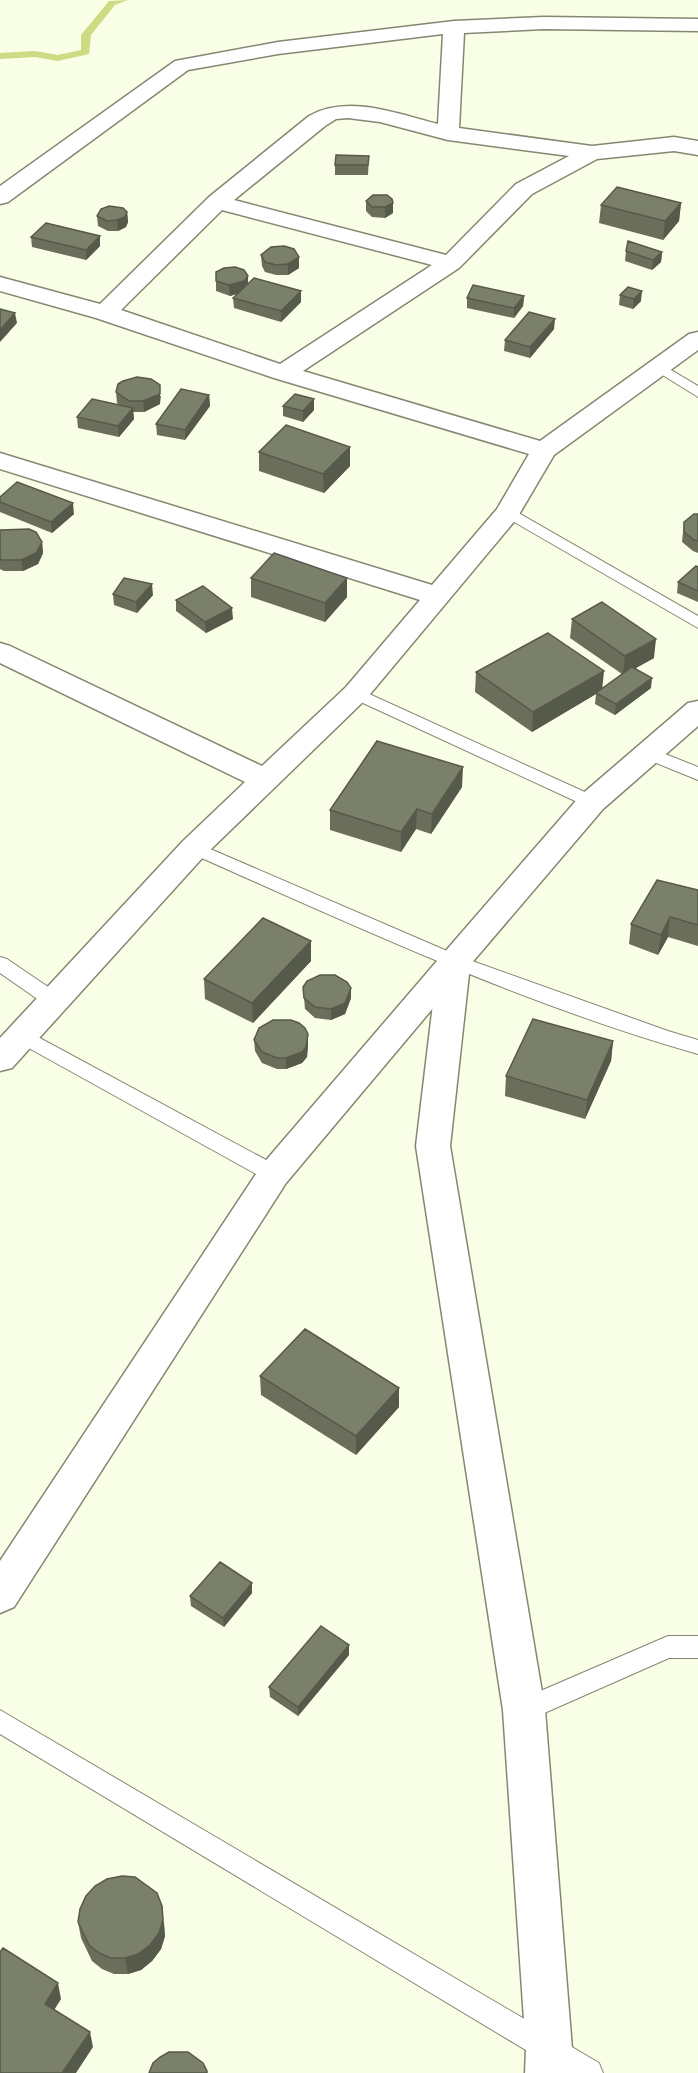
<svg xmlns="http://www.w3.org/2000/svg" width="698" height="2073" font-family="Ubuntu,sans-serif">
	<rect width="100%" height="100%" fill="#f9fee6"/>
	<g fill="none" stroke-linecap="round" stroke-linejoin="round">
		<!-- stream -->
		<path fill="#cddb83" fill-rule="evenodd" d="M128,0L115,5L91,35L89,54L58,61L35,57L0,59V53L35,51L58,55L81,50V35L109,1Z"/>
		<!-- lane casing -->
		<g stroke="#838872" stroke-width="2">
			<path id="lane" d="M661,364L698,386V397L656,371L654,368L656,365Z
				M508,507L698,616V628L502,515L500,512Z
				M356,688L598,798L601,802L598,806H586L350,697L348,693L350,689Z
				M650,748L698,767V780L644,758L641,754L644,750Z
				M194,842L461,957L668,1031L698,1040V1054C522,1004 355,926 188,852L185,848L188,844Z
				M0,957L7,959L60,995L63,1000L60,1005L53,1007L46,1005L0,973Z
				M23,1029L281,1168L284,1174L281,1180L274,1182L267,1180L16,1041L13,1036L16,1031Z
				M668,1636H698V1658H669L533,1718L524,1721L515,1718L512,1710L515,1702Z
				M0,1710L599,2063L603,2073H564L0,1734Z"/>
		</g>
		<!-- street casing -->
		<g stroke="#838872" stroke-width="3">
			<path id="street" d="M544,17L698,19V31L544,29L464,33L459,128L592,146L674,137L698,141V155L674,151L597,159L532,194L459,268L303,371L540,441L689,334L698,332V350L554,455L517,518L366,699L205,855L12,1068L0,1071V1038L183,841L245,782L0,663V643L10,646L262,766L346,687L420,600L0,469V453L432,585L497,509L529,454L274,378L96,318L0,291V277L100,304L209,197L309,116C349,94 397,114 438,124L443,34L278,54L188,70L8,202L0,204V186L175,61L278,42L454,21ZM348,118L380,122L448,140L569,156L516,184L446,255L234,200L325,126L336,119ZM222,210L432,265L280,364L121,310Z
				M454,951L465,954L470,962L465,970L286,1183L14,1607L0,1613V1561L262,1165L443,954Z"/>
		</g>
		<!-- secondary casing -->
		<g stroke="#838872" stroke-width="3">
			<path id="secondary" d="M698,701V726L603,809L470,965L450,1146L545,1710L572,2049L571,2073H525L526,2049L503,1710L416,1146L438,962L443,954L581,795L688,703Z"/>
		</g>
		<!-- lane -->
		<use href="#lane" fill="#fff" fill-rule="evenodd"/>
		<!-- street -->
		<use href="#street" fill="#fff" fill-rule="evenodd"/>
		<!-- secondary -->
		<use href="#secondary" fill="#fff" fill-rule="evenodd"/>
	</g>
	<!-- wall -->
	<path fill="#6a6e5b" d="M369,156L368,175H335V165Z
		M373,195L393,213L385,218L372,217L366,211V201Z
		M681,203L679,221L663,240L599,223L601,205Z
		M127,212L128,222L126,227L118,231H108L98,226L97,216Z
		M31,237L100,246L86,260L32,247Z
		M626,251L662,252L661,262L652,270L625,261Z
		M261,255L299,257V268L288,275H276L265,272L262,266Z
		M216,272L248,276V284L301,291V302L281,322L234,308L233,298L238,293L230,296L216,291Z
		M620,295L641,301L633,309L619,305Z
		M524,296L523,306L514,318L467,308V298Z
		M554,329L530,358L504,351L505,340Z
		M116,392L161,396L160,404L144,412H133L134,419L119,437L78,428L77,417L121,406L117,403Z
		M209,395L210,406L185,440L157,435L156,424Z
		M283,406L314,410L303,422L283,416Z
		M259,452L350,466L324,493L259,471Z
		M0,497L74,514L52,533L0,512Z
		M698,514V553L693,551L682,542L684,522Z
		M0,530L42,542L43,553L38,564L23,571H4L0,569Z
		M698,567V602L677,593L678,582Z
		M251,578H347V597L325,622L251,597Z
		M113,594L153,595L137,613L114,605Z
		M176,600L233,619L206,633L176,611Z
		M572,619L654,658L636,668L651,688L615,715L595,704L596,694L532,732L475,692L476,672L603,688L622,674L570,638Z
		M462,787L431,834L416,829L401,852L330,830V810Z
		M698,890V946L668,937L658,955L629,944L631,924Z
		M311,941V961L253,1023L205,999L204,979Z
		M303,987L351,988V998L345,1014L331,1020L315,1018L305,1009Z
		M308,1034V1045L307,1057L302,1063L286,1069H277L262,1063L255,1051L254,1040Z
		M613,1041L611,1061L585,1119L505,1096L506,1076Z
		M260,1376L399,1407L356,1455L261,1395Z
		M252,1593L224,1627L191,1606L190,1596Z
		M349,1655L298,1716L270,1697L269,1687Z
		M78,1922H164L165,1936L161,1949L152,1961L141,1970L128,1974H114L102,1969L92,1961L81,1938Z"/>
	<!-- shaded-wall -->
	<path fill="#565a4a" d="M393,203V213L385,218V207Z
		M681,203L679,221L663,240L665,221Z
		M127,212L128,222L126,227L118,231L117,220Z
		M100,236V246L86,260V250Z
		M662,252L661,262L652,270L653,260Z
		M299,257V268L288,275V264Z
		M248,276V286L245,292L230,296L229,285Z
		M301,291V302L281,322V311Z
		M642,291L641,301L633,309L634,299Z
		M524,296L523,306L514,318V308Z
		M15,313L17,323L0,342V330Z
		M555,319L554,329L530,358V347Z
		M160,385V404L144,412L143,401Z
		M209,395L210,406L185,440V430Z
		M314,399V410L303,422V411Z
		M133,408L134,419L119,437L118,426Z
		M350,447V466L324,493L323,474Z
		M73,503L74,514L52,533L51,522Z
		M42,542L43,553L38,564L23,571L21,560Z
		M347,578V597L325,622V603Z
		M152,584L153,595L137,613L136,602Z
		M232,608L233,619L206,633L205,622Z
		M656,639L654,658L623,675L625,656Z
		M604,671L602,691L596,693V694L532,732L533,712Z
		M652,678L651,688L615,715L616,704Z
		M463,767L462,787L431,834L432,814Z
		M417,809L416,829L401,852V832Z
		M670,917L668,937L658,955L661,935Z
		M311,941V961L253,1023L252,1003Z
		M351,988V998L345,1014L331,1020V1009Z
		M308,1034V1045L307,1057L302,1063L286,1069V1058Z
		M613,1041L611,1061L585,1119L587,1100Z
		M399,1388V1407L356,1455V1436Z
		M252,1583V1593L224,1627L223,1618Z
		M349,1645V1655L298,1716V1707Z
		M162,1906L165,1936L161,1949L152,1961L141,1970L128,1974L125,1958Z
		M58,1983L61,1999L48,2020L45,2004Z
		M90,2032L93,2047L76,2073H62Z"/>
	<!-- building -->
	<path fill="#7b806a" stroke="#565a4a" stroke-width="1.5" d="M336,155L369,156L368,165H335Z
		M617,187L681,203L665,221L601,205Z
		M373,195H387L392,199L393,203L385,207H372L366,201Z
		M109,206L123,208L127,212L125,217L117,220L107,221L97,216L101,209Z
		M46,223L100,236L86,250L31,237Z
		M628,241L662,252L653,260L626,251Z
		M284,246L294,249L299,257L288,264L276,265L265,262L261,255L271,247Z
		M235,267L244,270L248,276L244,281L229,285L216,281V272L224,268Z
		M254,278L301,291L281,311L233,298Z
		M473,285L524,296L514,308L467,298Z
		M628,287L642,291L634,299L620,295Z
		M0,309L15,313L0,330Z
		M529,312L555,319L530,347L505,340Z
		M137,377L151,379L160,385V394L143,401H129L116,392L118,384L123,381Z
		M181,389L209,395L185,430L156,424Z
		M295,394L314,399L303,411L283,406Z
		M92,399L133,408L118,426L77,417Z
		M286,425L350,447L323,474L259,452Z
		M17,482L73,503L51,522L0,502V497Z
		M694,514H698V541L694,540L684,532V522Z
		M29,529L36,532L42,542L36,553L21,560H2L0,559V530Z
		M274,553L347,578L325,603L251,578Z
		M696,566L698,567V591L678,582Z
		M124,578L152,584L136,602L113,594Z
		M203,586L232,608L205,622L176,600Z
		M602,602L656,639L625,656L572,619Z
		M548,633L604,671L533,712L476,672Z
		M632,667L652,678L616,704L596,693Z
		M377,741L463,767L432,814L417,809L401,832L330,810Z
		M657,880L698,890V925L670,917L661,935L631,924Z
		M263,918L311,941L252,1003L204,979Z
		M320,975H335L347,982L351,988L345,1003L331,1009L315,1007L304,998L303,987L307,981Z
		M533,1019L613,1041L587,1100L506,1076Z
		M273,1020H291L299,1023L305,1028L308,1034L306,1047L302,1052L286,1058H277L262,1052L254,1040L259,1028Z
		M305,1329L399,1388L356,1436L260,1376Z
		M220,1562L252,1583L223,1618L190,1596Z
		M321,1626L349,1645L298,1707L269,1687Z
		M122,1876L135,1877L157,1893L162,1906L163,1920L159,1933L150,1945L138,1954L125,1958H111L99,1953L89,1945L78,1922L80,1909L86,1896L95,1886L107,1879Z
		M3,1948L58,1983L45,2004L90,2032L62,2073H0V1952Z
		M169,2052H188L203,2063L207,2071V2073H149L153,2063L160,2057Z"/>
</svg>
